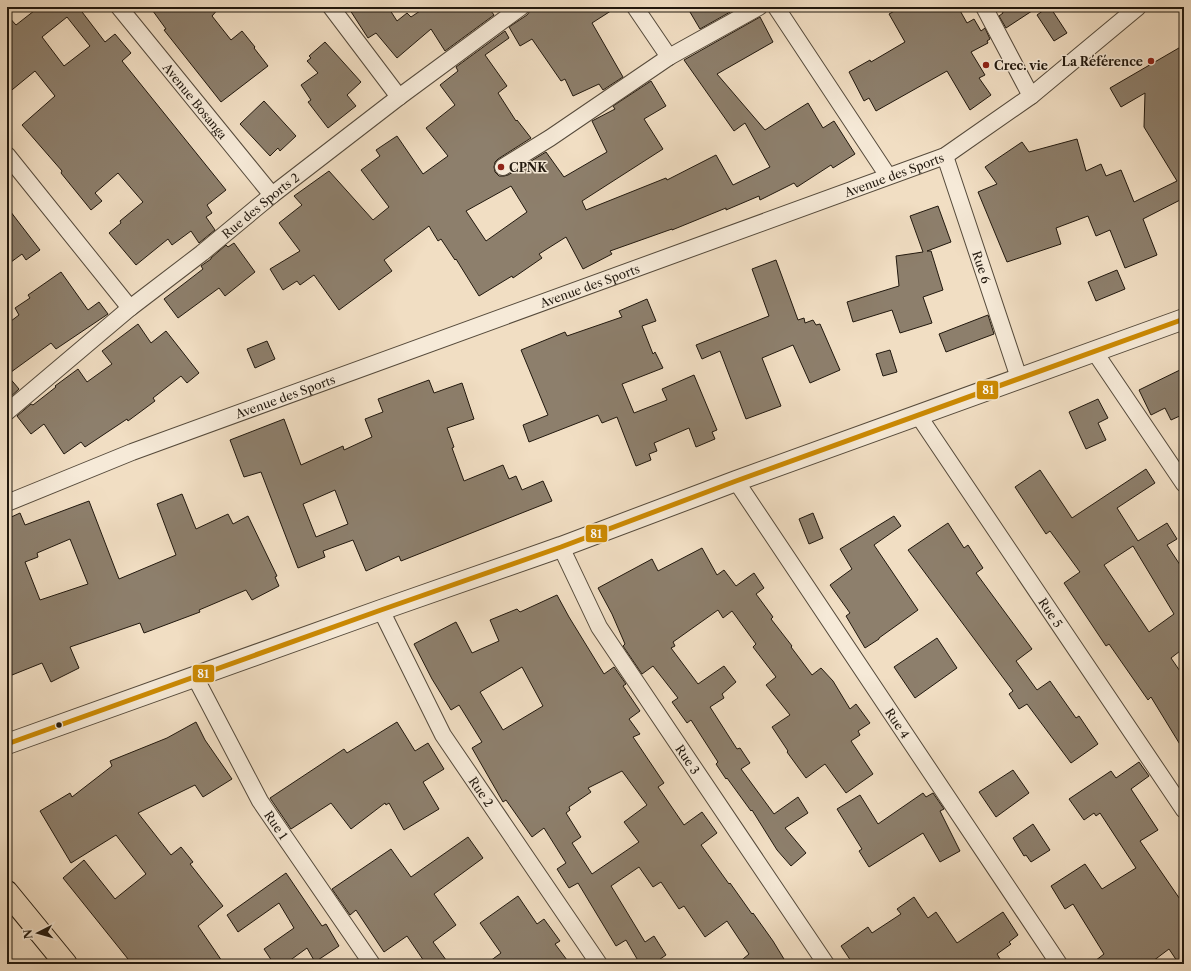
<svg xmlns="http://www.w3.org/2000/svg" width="1191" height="971" font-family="'Libre Caslon Text',serif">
	<rect width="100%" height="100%" fill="#f1dec3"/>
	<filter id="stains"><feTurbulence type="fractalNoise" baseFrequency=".005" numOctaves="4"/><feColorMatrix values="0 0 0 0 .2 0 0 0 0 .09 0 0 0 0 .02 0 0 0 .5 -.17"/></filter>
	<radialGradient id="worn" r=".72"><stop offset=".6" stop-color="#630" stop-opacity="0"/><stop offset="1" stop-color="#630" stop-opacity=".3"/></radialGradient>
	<!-- building -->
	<path fill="#8d7f6c" stroke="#21180e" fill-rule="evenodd" d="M39,7H80L79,8L105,42L115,34L131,53L122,61L226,190L207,205L212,213L206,217L215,230L199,243L191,231L172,245L168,239L136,265L109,233L121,223L120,221L143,202L118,173L95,193L102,201L91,210L61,173L62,171L22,125L55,96L35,71L7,94V15L16,25ZM67,17L90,46L64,66L42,37Z
		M150,7H220L212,16L231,40L242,31L255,47L254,48L268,66L221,102L164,30L166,29Z
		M348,7H388L397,21L407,13L411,17L426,7H488L494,15L445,51L431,29L397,58L376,33L368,38Z
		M533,7H617L592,23L623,77L603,90L599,84L573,96L565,79L561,81L532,39L520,46L509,27L527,15Z
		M687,7H739L700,29Z
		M902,7H958L967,23L974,19L981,31L985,28L990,39L987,41L988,43L971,52L985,75L979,78L991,95L970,110L947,71L876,111L869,98L864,101L849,72L870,60L871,62L905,42L889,14Z
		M1001,7H1038L1006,28L999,16L1003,13Z
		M1048,7H1050L1067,33L1054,41L1037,15Z
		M760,17L773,42L717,74L765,130L808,103L823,128L834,121L855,154L833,168L831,165L797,187L794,183L760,200L759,196L726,210V208L672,230V229L610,251L612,254L583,269L566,237L539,254L542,258L513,278L512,276L479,296L456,259L455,260L441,239L438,241L429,226L384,260L392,271L339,310L314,275L300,285L297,281L283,290L270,269L300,251L279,223L302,205L294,196L329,171L373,220L389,207L361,170L380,156L376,150L397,136L423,174L448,156L426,128L455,105L440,85L458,71L456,67L505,31L509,38L485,55L507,86L498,93L516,121L517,120L531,138L498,159L495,162L494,167L495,172L499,176H504L508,175L546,152L564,177L607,152L592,121L615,109L613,106L651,81L666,106L644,119L663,149L582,201L586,210L666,178L667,180L716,155L733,185L770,167L745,123L734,131L684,60ZM511,186L527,212L486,241L466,211Z
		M325,42L361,82L347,95L356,106L328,128L308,102L311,100L301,85L318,73L307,61L311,58L309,56Z
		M1184,45V198L1143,219L1157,255L1125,268L1110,230L1096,236L1088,216L1056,228L1061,244L1007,262L978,192L997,184L985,167L1022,142L1029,152L1077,139L1086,171L1101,164L1106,176L1121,170L1134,202L1177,181L1144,127L1145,93L1121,107L1110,88Z
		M264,101L296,136L280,151L278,148L270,156L240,124Z
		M938,206L951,242L927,251H931L943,290L923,297L932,323L900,333L892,310L853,322L847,302L899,286L896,256L923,252L910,216Z
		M7,207L40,250L26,260L22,254L7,265Z
		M234,243L255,272L225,296L219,288L178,318L164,299L203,269L201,266L211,259V258L226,245L228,247Z
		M776,260L798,320L804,318L805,323L813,320L816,325L820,324L840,370L810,383L793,345L762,358L781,406L746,419L720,351L702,359L696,345L769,316L752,269Z
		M1117,270L1125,289L1096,301L1088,282Z
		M61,272L88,310L99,302L108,314L56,349L51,343L7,375V324L19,315L15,308L30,298L28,295Z
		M647,299L656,321L642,326L653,354L655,352L663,368L622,384L634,413L667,400L662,389L694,375L717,430L712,432L715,439L696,447L689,428L654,443L657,451L649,454L651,460L636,466L617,417L602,423L598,415L529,442L523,425L548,415L521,350L565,332L567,336L622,317L619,311Z
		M988,315L994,334L946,352L939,334Z
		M138,324L151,343L166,331L199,373L187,383L181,376L153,398L155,401L128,421L127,419L85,447L81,442L64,454L44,424L31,434L17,416L31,404L33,405L56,387L55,386L78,369L87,382L112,364L102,351Z
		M267,341L275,359L255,368L247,349Z
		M890,350L897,372L883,376L876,354Z
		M1184,368V414L1171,420L1165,408L1151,415L1139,390Z
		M7,375L19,389L7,400Z
		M429,380L434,393L462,383L474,419L447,428L454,447L452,448L464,481L503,465L509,479L516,476L522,490L543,481L552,501L401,561L399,556L366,571L353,540L323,551L325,557L298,568L261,472L244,477L230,440L284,419L301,465L343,446L344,450L372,437L365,419L383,412L378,399ZM335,490L348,524L316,537L303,504Z
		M1098,399L1108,418L1098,423L1106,440L1086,449L1069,412Z
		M1146,469L1155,483L1117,508L1138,541L1167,523L1177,539L1167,545L1184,571V648L1171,658L1184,677V751L1151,697L1148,700L1109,644L1106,646L1064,583L1080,572L1050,531L1046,534L1015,487L1040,470L1072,518ZM1133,546L1174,614L1149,632L1104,565Z
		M182,494L196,529L228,514L233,524L248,516L277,576L275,577L279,586L252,600L246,590L199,610L200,612L144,633L140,623L70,647L79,668L51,682L42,663L7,677V519L20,513L25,525L89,501L119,579L176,555L157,504ZM70,539L88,584L40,600L25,562L38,557L37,553Z
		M813,513L823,538L809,544L799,519Z
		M894,516L901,526L874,545L918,610L879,638V639L865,648L846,616L850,613L830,585L852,569L840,549Z
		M948,523L964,548L968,545L983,568L976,573L1032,649L1016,661L1037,690L1050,681L1076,718L1079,716L1098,744L1071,763L1027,704L1019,709L1009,694L1013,691L908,550Z
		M702,548L717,575L724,570L736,586L754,573L764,588L756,594L773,617L771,619L792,646L791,647L812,675L821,668L833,681L850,709L856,704L870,723L858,731L860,735L851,741L873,774L846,793L825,764L806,778L787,752L788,751L772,727L790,715L766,685L776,677L753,647L756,644L732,611L723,618L718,610L673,642L675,646L671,648L698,684L724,666L736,682L722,694L724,698L710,707L737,749L740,748L750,763L741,769L774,814L798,797L808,813L785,828L806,853L791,866L777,850L752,810L751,811L727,778L726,779L716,764L718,762L691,720L687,723L672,702L678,698L653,666L642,674L623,646L625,644L612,614L598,588L652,559L658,571Z
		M557,595L569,617L604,674L614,667L626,684L623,686L640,711L629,719L640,734L633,737L664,783L658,787L684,825L702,812L717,833L701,845L729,884L730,883L752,914L753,913L773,941L787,964H737L749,954L727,921L705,937L684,906L679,909L661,882L653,887L639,867L611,886L645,942L654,936L666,955L653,964H640L626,940L616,946L578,883L569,888L557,869L566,863L544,828L532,837L506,800L503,802L472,748L482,742L459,705L451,710L432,679L414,644L456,622L472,653L499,641L490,620L517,609L520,612ZM522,667L543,706L503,730L480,692ZM622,771L647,805L624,822L639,842L592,874L572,843L581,837L566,813L570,810L569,807L591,792L588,788Z
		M937,638L957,668L915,698L894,667Z
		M196,722L205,740L232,779L203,797L195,785L138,813L171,855L181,847L193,862L190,864L223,906L198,926L224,964H132L63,878L84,860L115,899L146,874L116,835L71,863L40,811L70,793L72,797L112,766L110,761L167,738Z
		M397,722L415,751L428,743L444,769L423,782L439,809L404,830L389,803L386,805L385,803L351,829L331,803L291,829L270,798L344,749L347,753Z
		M1139,762L1149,776L1131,789L1158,830L1140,841L1184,905V964H1179L1169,949L1149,964H1091L1104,954L1073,904L1065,909L1051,886L1085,864L1102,889L1136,868L1100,813L1096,816L1094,813L1084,820L1069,799L1111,771L1116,778Z
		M1013,770L1029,793L996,817L979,792Z
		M923,793L926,797L933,793L944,809L940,811L960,851L940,862L923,833L869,867L859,851L862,849L837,809L860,795L878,824Z
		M1033,824L1050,850L1031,862L1026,855L1024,856L1013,838Z
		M468,837L483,858L434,894L456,925L433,942L449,964H426L407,936L384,952L356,910L350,915L332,889L391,849L411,877Z
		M286,873L322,926L326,924L339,946L315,962L307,948L285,964H274L264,949L294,928L279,903L238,932L227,915Z
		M518,896L537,924L544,919L560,941L555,944L570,964H486L501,953L480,923Z
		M914,897L928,918L936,912L957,943L1003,912L1018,935L1009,942L1011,944L997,954L1003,964H853L841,946L868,927L872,933L901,914L897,909Z"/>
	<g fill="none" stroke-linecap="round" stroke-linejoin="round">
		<!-- minor casing -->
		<g stroke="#554a3b" stroke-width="18">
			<g id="minor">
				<path id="s1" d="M119,7L272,195"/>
				<path d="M331,7L399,97"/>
				<path d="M635,7L669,57"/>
				<path d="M776,7L888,176"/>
				<path d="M984,7L1031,96"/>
				<path d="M7,155L130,308"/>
				<path id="s2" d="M945,156L1019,378"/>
				<path d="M503,167L550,138L669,57L759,7"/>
				<path d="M1094,351L1184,484"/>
				<path id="s3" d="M7,412L130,308L202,253L272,195L399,97L521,7"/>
				<path id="s4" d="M918,415L1184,810"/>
				<path id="s5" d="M736,481L1059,964"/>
				<path id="s6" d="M7,503L132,452L945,156L1031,96L1138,7"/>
				<path id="s7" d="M561,547L599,627L826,964"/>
				<path id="s8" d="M381,610L443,735L599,964"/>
				<path id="s9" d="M195,677L260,801L372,964"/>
			</g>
		</g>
		<!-- tertiary casing -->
		<g stroke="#554a3b" stroke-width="22">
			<path id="tertiary" d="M7,744L381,610L561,547L736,481L1184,319"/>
		</g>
		<!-- trunk casing -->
		<g stroke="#21180e" stroke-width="24">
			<path id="trunk" d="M7,892L66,964"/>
		</g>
		<!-- minor -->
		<use href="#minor" stroke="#f6ead8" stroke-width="16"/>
		<!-- tertiary -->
		<use href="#tertiary" stroke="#f6ead8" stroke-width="20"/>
		<!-- trunk -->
		<use href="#trunk" stroke="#f1dec3" stroke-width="22"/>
		<!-- bus-1 casing -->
		<g stroke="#f6ead8" stroke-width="8">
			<path id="bus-1" d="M7,744L381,610L561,547L736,481L1184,319"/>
		</g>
		<!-- bus-1 -->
		<use href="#bus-1" stroke="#cc8a03" stroke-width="5"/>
	</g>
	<!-- markers -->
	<g fill="#8f2418" stroke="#f6ead8" stroke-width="1.5">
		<circle cx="1151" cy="61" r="4"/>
		<circle cx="986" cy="65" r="4"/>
		<circle cx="501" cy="167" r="4"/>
	</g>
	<circle fill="#21180e" stroke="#f6ead8" stroke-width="1.5" cx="59" cy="725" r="3.5"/>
	<g text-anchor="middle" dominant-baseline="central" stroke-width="3" stroke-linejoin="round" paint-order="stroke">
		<!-- poi labels -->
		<g font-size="12" font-weight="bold" fill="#21180e" stroke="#f6ead8" text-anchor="start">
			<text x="1143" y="61" text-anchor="end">La Référence</text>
			<text x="994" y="65">Crec. vie</text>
			<text x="509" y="167">CPNK</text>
		</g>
		<!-- street labels -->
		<g font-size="12" fill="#21180e" stroke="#f6ead8">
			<text stroke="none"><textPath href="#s1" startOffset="121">Avenue Bosanga</textPath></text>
			<text stroke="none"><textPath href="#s6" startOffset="946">Avenue des Sports</textPath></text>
			<text stroke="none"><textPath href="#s3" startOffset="327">Rue des Sports 2</textPath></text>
			<text stroke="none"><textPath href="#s2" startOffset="117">Rue 6</textPath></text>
			<text stroke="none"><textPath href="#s6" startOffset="622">Avenue des Sports</textPath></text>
			<text stroke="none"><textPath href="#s6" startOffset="298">Avenue des Sports</textPath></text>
			<text stroke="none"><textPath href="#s4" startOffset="238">Rue 5</textPath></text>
			<text stroke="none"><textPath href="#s5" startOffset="291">Rue 4</textPath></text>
			<text stroke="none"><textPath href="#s7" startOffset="248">Rue 3</textPath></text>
			<text stroke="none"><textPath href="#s8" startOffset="208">Rue 2</textPath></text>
			<text stroke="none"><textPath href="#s9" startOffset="169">Rue 1</textPath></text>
		</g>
	</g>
	<g stroke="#f6ead8" stroke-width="1.5">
		<rect x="976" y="380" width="23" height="20" rx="4" fill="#cc8a03"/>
		<rect x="585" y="524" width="23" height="19" rx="4" fill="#cc8a03"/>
		<rect x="192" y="664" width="23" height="19" rx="4" fill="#cc8a03"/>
	</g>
	<g font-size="11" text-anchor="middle" font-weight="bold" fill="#fff">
		<text x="988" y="394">81</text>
		<text x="596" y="538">81</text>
		<text x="203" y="678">81</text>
	</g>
	<!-- margin -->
	<rect width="1191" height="971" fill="none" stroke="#f1dec3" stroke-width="24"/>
	<rect x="8" y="8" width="1175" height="955" fill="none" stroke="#21180e" stroke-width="2"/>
	<rect x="12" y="12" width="1167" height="947" fill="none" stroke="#21180e"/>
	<!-- north arrow -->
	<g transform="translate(38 933) rotate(264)" stroke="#f6ead8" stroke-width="3" paint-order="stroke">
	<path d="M0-3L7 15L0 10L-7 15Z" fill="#21180e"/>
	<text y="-6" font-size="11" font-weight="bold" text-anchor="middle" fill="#21180e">N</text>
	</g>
	<rect width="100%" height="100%" filter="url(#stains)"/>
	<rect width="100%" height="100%" fill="url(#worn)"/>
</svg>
